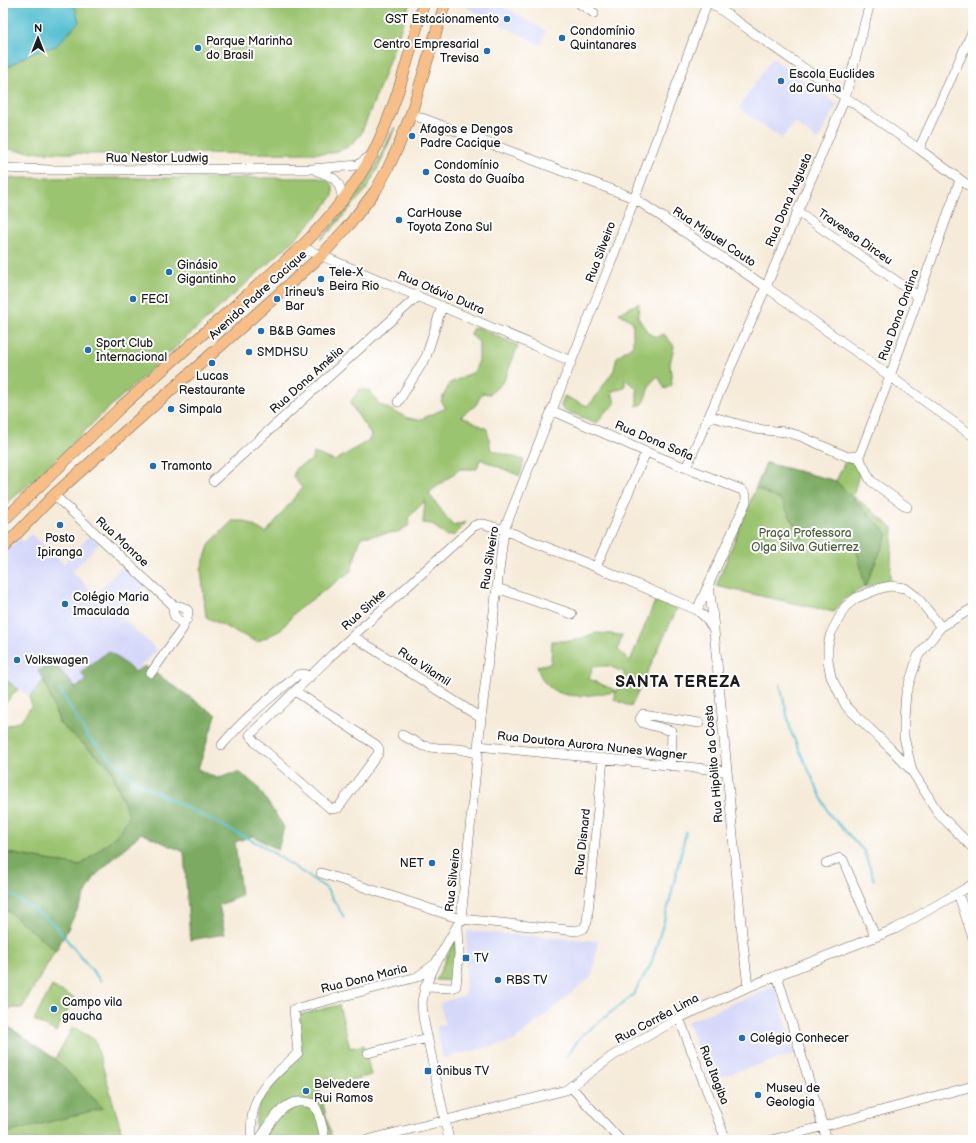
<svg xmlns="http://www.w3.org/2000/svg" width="976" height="1143" font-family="'Balsamiq Sans',sans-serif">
	<rect width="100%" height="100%" fill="#fff"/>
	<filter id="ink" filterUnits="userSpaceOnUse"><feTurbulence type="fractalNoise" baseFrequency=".025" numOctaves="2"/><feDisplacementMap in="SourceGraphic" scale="8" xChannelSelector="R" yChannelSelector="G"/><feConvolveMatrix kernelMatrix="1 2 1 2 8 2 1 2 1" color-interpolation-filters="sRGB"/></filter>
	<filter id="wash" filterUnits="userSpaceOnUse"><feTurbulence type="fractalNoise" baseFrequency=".012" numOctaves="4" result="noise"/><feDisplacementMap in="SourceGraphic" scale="16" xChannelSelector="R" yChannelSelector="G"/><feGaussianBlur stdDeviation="0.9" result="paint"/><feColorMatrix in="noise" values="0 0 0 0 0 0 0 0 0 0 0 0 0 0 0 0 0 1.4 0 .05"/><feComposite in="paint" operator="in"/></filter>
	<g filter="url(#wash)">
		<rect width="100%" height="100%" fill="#f6ebd9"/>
		<!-- built -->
		<path fill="#d6d8f9" d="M458,3H497L546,31L541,45Z
			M772,58L837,104L818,141L794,122L782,139L739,108Z
			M31,534L64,564L90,535L99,543L72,572L96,594L124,565L146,585L118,614L157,650L135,672H82L87,680L75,689L44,680L30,697L3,678V555L19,538L23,542Z
			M467,931L598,941L592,976L514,1041L443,1058L436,1026L445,1024L440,1003L465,995Z
			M775,986L795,1054L709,1080L687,1022Z"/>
		<!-- green -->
		<path fill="#9bc470" stroke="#5c7046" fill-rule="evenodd" d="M3,3H410L377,94L361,134L354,142L346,148L331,153L88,154L20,151L3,148Z
			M395,127L380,164L366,190L331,230L320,240L361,190L377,163Z
			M3,178H319L328,181L333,186V196L318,215L294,240L100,416L56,460L3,507Z
			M639,303L638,318L649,334L656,337L664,334L674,346L670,364L672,385L665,389L658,376L650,384L643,404L637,406V389L625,379V388L612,391L615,404L604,413L597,423L566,411L561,407L564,396L587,406L592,402L614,370L617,357L633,345V322L619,313Z
			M478,327L518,346L504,381L490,394L482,393L476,405L461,416L487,429L491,450L524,460L520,476L480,459L477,469H460L431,491L429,494L453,526L466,522L455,535L446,536L432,524L423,523L425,501L408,518L409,525L398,532L361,537L351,571L296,611L281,630L257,642L206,617L201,569L210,543L232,521H245L266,533L302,488L293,476L296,468L311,461L314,453L335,461L369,440L371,435L350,403L360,389L369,391L379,404L408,418L419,420L446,408L441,401L450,383L474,372L479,361V342L471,335L472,329Z
			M858,461L861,467L853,496L893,528L890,581L865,587L844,599L834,612L716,586L766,463L836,481L845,462Z
			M656,599L677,609L631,707L614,699L616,692C593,694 563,703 545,683C541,679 539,672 537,666L551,663L552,641H573L595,633L622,635L618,650L630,661ZM609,666L625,673L617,691L589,679L593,666Z
			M3,678L18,689L3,706Z
			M44,680L60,724L110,767L130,816L119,833L80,866L3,852V727L20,721L31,707L30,697Z
			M3,877L69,927L22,1008H9L3,1019Z
			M456,937V981L436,980Z
			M52,986L74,998L56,1032L34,1020Z
			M339,1005L350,1048L364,1045L371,1075L319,1088L332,1140H256C251,1096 274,1082 302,1054L299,1015Z
			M3,1023L55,1059L73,1027L95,1040L124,1140H3Z"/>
		<!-- forest -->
		<path fill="#7caa62" stroke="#4c633f" d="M766,463L836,481L888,534L865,587L857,551L827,531L801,538L782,501L756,488Z
			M109,651L135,672L145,666L216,715L198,769L217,778L239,772L257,786L284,827L278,850L253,836L235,842L241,896L219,905L225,934L190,940L184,852L141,833L95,876L56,951L3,907V852L80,866L119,833L129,816L110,767L60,724L44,680L38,671L53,662L76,688L86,680L81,672Z
			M3,1023L55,1059L103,1108L3,1134Z"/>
		<!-- water -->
		<path fill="#56c0d2" stroke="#396e77" d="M3,3H74L79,22L56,46L31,53L8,67L3,63Z"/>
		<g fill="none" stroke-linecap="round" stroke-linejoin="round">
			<!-- stream -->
			<path stroke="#56c0d2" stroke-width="2" d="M780,684L791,732L829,814L864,851L874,880
				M60,690L87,736L136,782L263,846L326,888L344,917
				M3,889L52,922L101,981
				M566,1057L581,1036L633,995L651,964L669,904L686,832"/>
		</g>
	</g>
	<g filter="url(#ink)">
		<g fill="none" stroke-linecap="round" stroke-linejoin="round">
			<!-- minor casing -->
			<g stroke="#68645e" stroke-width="10">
				<path id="minor" d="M579,3L594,13
					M711,3L919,149L973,189
					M411,114L634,198L766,287L973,436
					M919,149L973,30
					M3,168L51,170L312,169L358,165L370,156
					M317,171C336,177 340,181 343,201
					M797,211L919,297
					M301,247L571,361
					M398,402L426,357L442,306
					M551,410L646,452L742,490L746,495V502L697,610
					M710,416L755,429L786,432L800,436L848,457L858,456
					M858,456L861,452L890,376L960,180
					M858,456L871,481L907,507
					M686,468L766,287L845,98L870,3
					M213,481L418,296
					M54,495L174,606C180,605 184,607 188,611L187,619L181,622C174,618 172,613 174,606
					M596,567L646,452
					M709,584L714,628
					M497,588L572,614
					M973,608L941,627L918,656L906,693L904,719V737L912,771L939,814L973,848
					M353,636L481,718
					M151,673L183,628L184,621
					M295,691L376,745L379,749L378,754L338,808L331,809L255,742L250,735L333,654L474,526L479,524H484L504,530L596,567L697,610L706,618L714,630L742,934L748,987
					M402,735L423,746L438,748L459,749L478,753
					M222,745C244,718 272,696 298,675L305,674L310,677
					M478,746L727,771
					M671,766L672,731L643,723L640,719L643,714L699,723
					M912,771L890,748L846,706L831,677L828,661V645L831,633L845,607L856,598L881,588L891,586L905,588L917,597L941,627
					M826,863L840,858L843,860L875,936
					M321,873L461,919L577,931L584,928L587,922L603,759
					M958,893L973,938
					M777,975L827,1140
					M425,987L452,988L456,986L459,954L458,927
					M679,1018L726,1140
					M368,1053L428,1038
					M571,1087L620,1140
					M252,1140C247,1095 269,1081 298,1053L294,1009L417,977L435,964
					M259,1140C271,1124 282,1099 304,1102C310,1102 315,1104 317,1110C321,1119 323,1130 325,1140
					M367,1140L566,1090L614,1055L679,1018L748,987L895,929L958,893L973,884
					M449,1140L423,1017L422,1002L425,987L436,963L461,919L481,718L504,530L611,262L707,3
					M772,1140L973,1086"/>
			</g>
			<!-- major casing -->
			<g stroke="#68645e" stroke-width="12">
				<path id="major" d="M3,521L123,405L301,247C329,219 354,189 373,153C397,106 409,53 424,3
					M3,548L54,495L322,255L349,225L376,190L388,168L398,147L411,114L445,3"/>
			</g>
			<!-- minor -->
			<use href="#minor" stroke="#fff" stroke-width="9"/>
			<!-- major -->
			<use href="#major" stroke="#f7be87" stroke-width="11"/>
		</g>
	</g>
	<!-- markers -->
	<g fill="#1f6fb2" stroke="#fff" stroke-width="1.5">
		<circle cx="507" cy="19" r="4"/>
		<circle cx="562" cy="38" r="4"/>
		<circle cx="198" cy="48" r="4"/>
		<circle cx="487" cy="51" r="4"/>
		<circle cx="781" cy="81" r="4"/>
		<circle cx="412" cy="136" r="4"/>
		<circle cx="426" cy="172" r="4"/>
		<circle cx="399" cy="220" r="4"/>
		<circle cx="169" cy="272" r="4"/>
		<circle cx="321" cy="279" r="4"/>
		<circle cx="133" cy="299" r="4"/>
		<circle cx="277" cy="299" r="4"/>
		<circle cx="261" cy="331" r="4"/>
		<circle cx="88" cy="350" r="4"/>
		<circle cx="249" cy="352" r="4"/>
		<circle cx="212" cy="363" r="4"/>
		<circle cx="171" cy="409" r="4"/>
		<circle cx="153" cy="466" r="4"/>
		<circle cx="60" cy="525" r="4"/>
		<circle cx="65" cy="604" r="4"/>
		<circle cx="17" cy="660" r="4"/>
		<circle cx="432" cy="863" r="4"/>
		<rect x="462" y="954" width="8" height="8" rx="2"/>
		<circle cx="498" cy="980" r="4"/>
		<circle cx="54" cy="1009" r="4"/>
		<circle cx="742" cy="1038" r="4"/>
		<rect x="424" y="1067" width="8" height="8" rx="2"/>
		<circle cx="306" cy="1091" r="4"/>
		<circle cx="758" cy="1095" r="4"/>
	</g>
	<g text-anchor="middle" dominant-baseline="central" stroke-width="4" stroke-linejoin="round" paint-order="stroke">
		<!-- poi labels -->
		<g font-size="12" fill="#1c1c1c" stroke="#fff" text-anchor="start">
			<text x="499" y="19" text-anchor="end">GST Estacionamento</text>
			<text x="570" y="31">Condomínio<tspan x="570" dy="14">Quintanares</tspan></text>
			<text x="206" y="41">Parque Marinha<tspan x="206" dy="14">do Brasil</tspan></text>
			<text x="479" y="44" text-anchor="end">Centro Empresarial<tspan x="479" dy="14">Trevisa</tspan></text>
			<text x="789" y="74">Escola Euclides<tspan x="789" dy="14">da Cunha</tspan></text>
			<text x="420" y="129">Afagos e Dengos<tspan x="420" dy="14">Padre Cacique</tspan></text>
			<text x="434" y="165">Condomínio<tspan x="434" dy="14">Costa do Guaíba</tspan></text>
			<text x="407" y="213">CarHouse<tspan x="407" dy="14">Toyota Zona Sul</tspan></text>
			<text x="177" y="265">Ginásio<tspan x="177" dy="14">Gigantinho</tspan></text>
			<text x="329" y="272">Tele-X<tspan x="329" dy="14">Beira Rio</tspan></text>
			<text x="285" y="292">Irineu's<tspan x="285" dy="14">Bar</tspan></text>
			<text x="141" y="299">FECI</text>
			<text x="269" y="331">B&amp;B Games</text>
			<text x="96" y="343">Sport Club<tspan x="96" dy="14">Internacional</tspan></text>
			<text x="257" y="352">SMDHSU</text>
			<text x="212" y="376" text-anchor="middle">Lucas<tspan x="212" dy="14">Restaurante</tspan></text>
			<text x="179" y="409">Simpala</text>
			<text x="161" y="466">Tramonto</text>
			<text x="60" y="538" text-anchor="middle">Posto<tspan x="60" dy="14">Ipiranga</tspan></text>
			<text x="73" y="597">Colégio Maria<tspan x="73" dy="14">Imaculada</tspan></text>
			<text x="25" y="660">Volkswagen</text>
			<text x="424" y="863" text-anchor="end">NET</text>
			<text x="474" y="958">TV</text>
			<text x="506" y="980">RBS TV</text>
			<text x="62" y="1002">Campo vila<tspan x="62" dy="14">gaucha</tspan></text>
			<text x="750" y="1038">Colégio Conhecer</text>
			<text x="436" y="1071">ônibus TV</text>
			<text x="314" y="1084">Belvedere<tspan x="314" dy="14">Rui Ramos</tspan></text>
			<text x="766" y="1088">Museu de<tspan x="766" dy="14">Geologia</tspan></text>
		</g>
		<!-- street labels -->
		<g font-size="12" fill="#1c1c1c" stroke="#fff">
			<text x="157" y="158">Rua Nestor Ludwig</text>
			<text transform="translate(789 200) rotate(-67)">Rua Dona Augusta</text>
			<text transform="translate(714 237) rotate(34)">Rua Miguel Couto</text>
			<text transform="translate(855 237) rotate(35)">Travessa Dirceu</text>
			<text transform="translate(601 252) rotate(-69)">Rua Silveiro</text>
			<text transform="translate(441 293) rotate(23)">Rua Otávio Dutra</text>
			<text transform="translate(258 295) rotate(-42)">Avenida Padre Cacique</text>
			<text transform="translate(899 315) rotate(-70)">Rua Dona Ondina</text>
			<text transform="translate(307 380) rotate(-42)">Rua Dona Amélia</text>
			<text transform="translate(654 441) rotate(23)">Rua Dona Sofia</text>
			<text transform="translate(122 542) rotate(43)">Rua Monroe</text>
			<text transform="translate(490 558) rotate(-81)">Rua Silveiro</text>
			<text transform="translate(364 610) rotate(-42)">Rua Sinke</text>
			<text transform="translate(424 667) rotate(33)">Rua Vilamil</text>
			<text transform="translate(592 746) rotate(6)">Rua Doutora Aurora Nunes Wagner</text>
			<text transform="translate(714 764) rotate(-95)">Rua Hipólito da Costa</text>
			<text transform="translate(583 842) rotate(-84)">Rua Disnard</text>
			<text transform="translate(453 880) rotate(-84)">Rua Silveiro</text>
			<text transform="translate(364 979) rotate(-14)">Rua Dona Maria</text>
			<text transform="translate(657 1019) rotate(-28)">Rua Corrêa Lima</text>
			<text transform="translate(714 1075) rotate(69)">Rua Itagiba</text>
		</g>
		<!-- park labels -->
		<g font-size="12" fill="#4f5f3e" stroke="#fff">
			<text x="805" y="533">Praça Professora<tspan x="805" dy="14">Olga Silva Gutierrez</tspan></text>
		</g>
		<!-- district labels -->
		<g font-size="16" font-weight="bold" letter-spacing="1" fill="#1c1c1c" stroke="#fff">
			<text x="678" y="682">SANTA TEREZA</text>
		</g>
	</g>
	<!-- margin -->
	<rect width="976" height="1143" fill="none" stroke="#fff" stroke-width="16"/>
	<!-- north arrow -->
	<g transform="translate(38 38)" stroke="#ffffff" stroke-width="3" paint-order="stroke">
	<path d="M0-3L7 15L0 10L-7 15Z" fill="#1c1c1c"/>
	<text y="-6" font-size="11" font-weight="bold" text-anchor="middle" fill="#1c1c1c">N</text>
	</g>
</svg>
